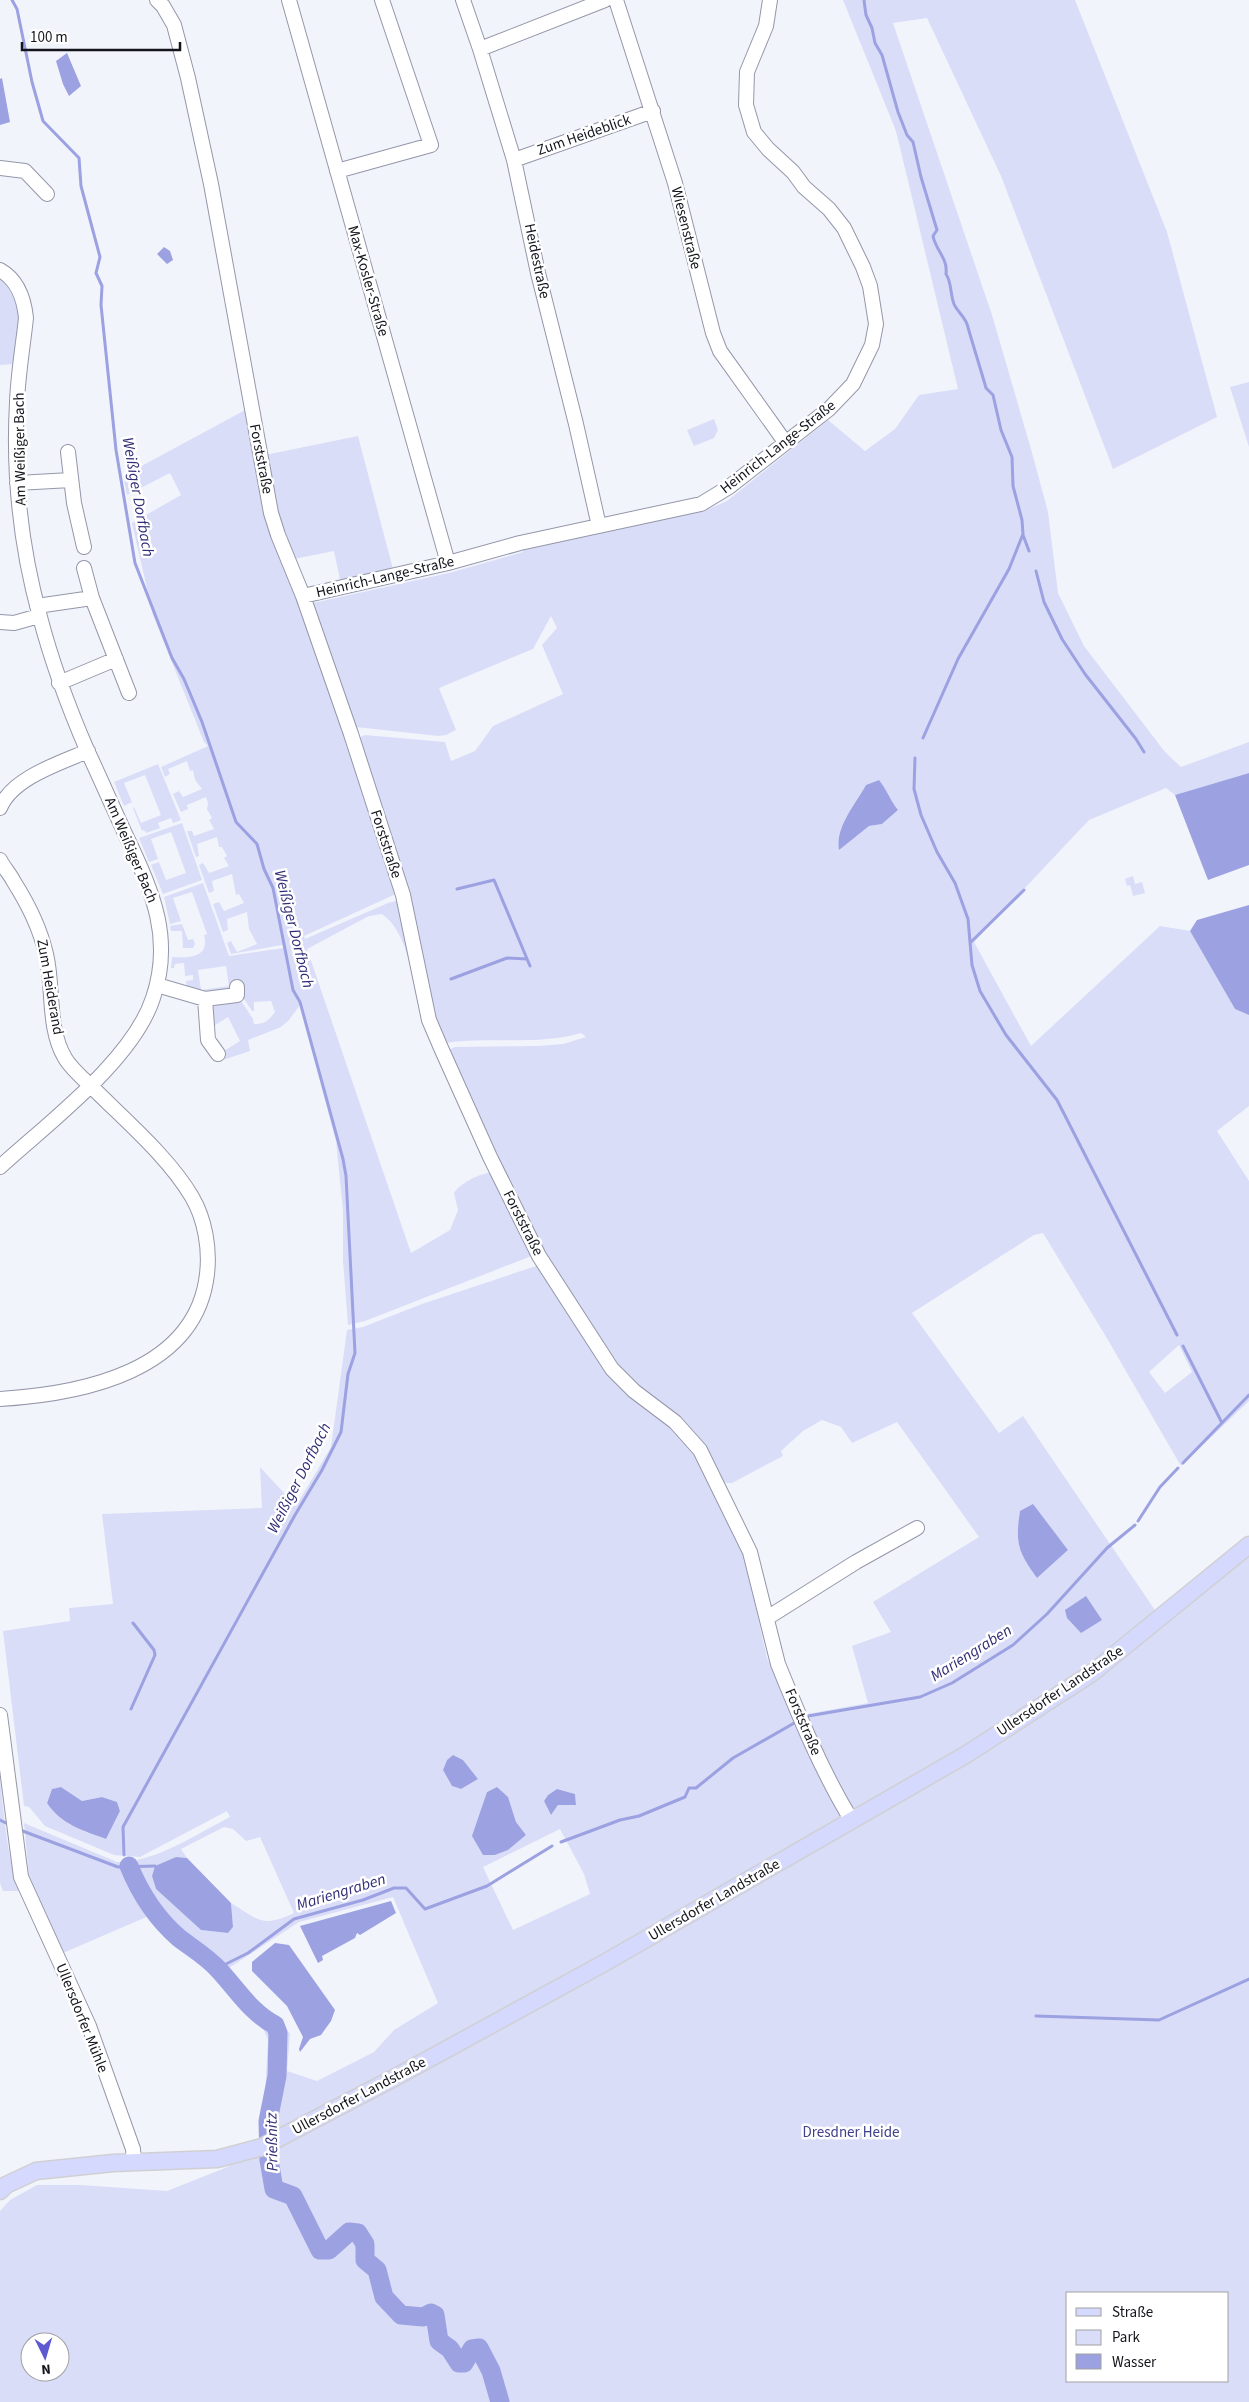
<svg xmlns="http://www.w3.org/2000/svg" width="1249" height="2402" font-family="'Source Sans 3',sans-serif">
	<rect width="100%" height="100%" fill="#f2f4fc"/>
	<!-- green -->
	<path fill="#daddf8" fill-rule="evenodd" d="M843,0H1075L1167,232L1217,417L1113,469L1001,176L927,18L893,23L992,315L1031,449L1048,512L1058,593L1084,646L1165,752L1181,767L1249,742V773L1175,795L1166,788L1089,820L974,942L1031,1046L1160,926L1190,931L1235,1009L1249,1015V1106L1217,1131L1249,1181V1401L1181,1466L1105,1335L1043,1233L1034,1235L912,1313L999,1433L1023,1416L1161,1619L1249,1545V2402H0V2211L10,2200L37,2185H81L167,2191L225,2168L351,2101L279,2137L263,2135L268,2039L260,2023L277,2015L290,2034L287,2071L317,2081L374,2052L394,2030L438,2003L393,1897L299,1922L223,1972L158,1912L63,1953L29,1877L24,1823L117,1862C154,1863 197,1834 230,1817L227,1811L140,1857L114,1855L45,1826L29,1807L24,1806L3,1631L70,1621L69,1608L113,1604L102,1514L262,1508L260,1467L296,1506L331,1447L347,1330L363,1327L422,1304L539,1265L609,1376L632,1397L672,1427L694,1453L743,1551L767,1658L810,1751L819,1746L807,1714L868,1703L852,1646L891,1632L873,1602L979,1537L897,1422L852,1443L841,1427L822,1420L803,1431L781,1451L783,1456L732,1483H725L704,1447L678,1419L636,1387L615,1366L543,1253L501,1170L448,1050L455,1047L538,1046L563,1044L586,1037L581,1033C536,1046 490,1036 445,1043C430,1016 427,983 421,953H413L426,1027L424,1028C414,994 412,935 382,914L369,916L307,949L411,1253L450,1230L458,1210L454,1193C459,1184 483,1171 494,1173L534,1255L365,1321L348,1325L343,1261V1211L336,1141L300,1005L289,1020L281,1027L248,1040L250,1051L220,1061L213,1059L225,1053L224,1051L240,1041L228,1017L212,1027L214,1031L210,1034L209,1007L216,1002L240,999L253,1019L254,1024C265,1024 268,1021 275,1012L271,1001L254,1002V1011H252L242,996L240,982H233V992L207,995L187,988L186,981L193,980V975L185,976L184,963L175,964L174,968H171L172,957C189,958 210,958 204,935L207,934L192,892L173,898L181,921L170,924L164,897L203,883L229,956L284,948L282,945L231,954L227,943L231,941L237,952L257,944L249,929L247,912L227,919L228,930L223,932L213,904L219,902L224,911L244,903L239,894L236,895L232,874L212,881L214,891L209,893L199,865L203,863L209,873L229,866L224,858L227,856L222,847H219L217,837L197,844L199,856L196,857L187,831H192L194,836L214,829L209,820L212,818L207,809L208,803L206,797L187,805L188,809L181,812L173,794L179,791L183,797L202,789L195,780L193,770L190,771L187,761L168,769L170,774L165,777L161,767L208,746L204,742L153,615L132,523L181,495L170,473L127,495L123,476L247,409L265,506L345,732L398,893L304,936L305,939L388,903L408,898L357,743L358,738L365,735L445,742L451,761L475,751L493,726L563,694L542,645L557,628L551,616L533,649L439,688L456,730L446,735L438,736L356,727C338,707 320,636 311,608L313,603L449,573L523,552L520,543L701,504L704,511L727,501L828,420L865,451L895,429L919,395L958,389L896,131ZM879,780C887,790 890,800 898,810L882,824L869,826L839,849C835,827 855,805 866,785ZM226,966L229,986L201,990L198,970ZM1179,1345L1192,1372L1165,1393L1149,1372ZM1033,1505L1068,1550L1037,1578C1018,1552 1015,1543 1020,1511ZM453,1755L463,1760L478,1779L461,1789L452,1786L443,1770L447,1760ZM61,1787L82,1801L102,1797L117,1802L120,1811L106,1839C82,1830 61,1825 47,1802L52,1789ZM497,1787L508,1798L516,1822L526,1835L508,1850L495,1855H483L473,1836L487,1792ZM557,1789L575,1794L576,1805H558L551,1815L544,1801L548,1795ZM224,1827L233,1829L246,1841L260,1837L294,1913C262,1928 259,1920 231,1903L233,1927L228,1933L201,1930L156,1889L152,1876L155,1866L176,1857L187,1858L181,1849ZM560,1829L584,1874L590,1894L513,1930L483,1867ZM1068,2293H1228V2381H1068ZM30,2342H60V2372H30Z
		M0,277C27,300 18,333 14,364L0,365Z
		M1249,382V447L1230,387Z
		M714,419L718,430L714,438L694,446L687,430Z
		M358,436L393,569L340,580L334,551L294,559L282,527L265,455Z
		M158,764L181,820L173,823L171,818L158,823L160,828L146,833L144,830L142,831L133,808L134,807L141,823L161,815L145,775L124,783L132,802L124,806L114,782Z
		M182,823L202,880L163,894L151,865L159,862L166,880L186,873L171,832L151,839L158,859L149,862L139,838Z
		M1133,876L1135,884L1142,882L1145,893L1133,896L1130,885L1127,886L1125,879Z
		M182,924L188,940L193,939L195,944L193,948H183L182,931H171L170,926Z
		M0,1779C4,1816 7,1855 19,1891H3L0,1883Z"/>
	<!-- water -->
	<path fill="#9ba1e1" d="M67,53L81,86L69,96L63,84L56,61Z
		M2,78L10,122L0,125V79Z
		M164,247L170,251L173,260L167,264L157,254Z
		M1249,773V865L1208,880L1175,795Z
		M879,780C887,790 890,800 898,810L882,824L869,826L839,850C835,827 855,805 866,785Z
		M1249,905V1015L1235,1009L1190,931L1197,920Z
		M1033,1504L1068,1550L1037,1578C1018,1552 1015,1543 1020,1511Z
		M1086,1596L1102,1620L1081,1633L1067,1618L1065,1610Z
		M453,1755L463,1760L478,1779L461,1789L452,1786L443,1770L447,1760Z
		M61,1787L82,1801L102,1797L117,1802L120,1811L106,1839C82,1830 62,1825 47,1803L52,1789Z
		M497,1787L508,1797L516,1822L526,1835L508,1850L495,1855H483L472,1836L487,1792Z
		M557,1789L575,1794L576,1805H558L551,1815L544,1801L548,1795Z
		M176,1857L187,1858L231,1903L233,1927L228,1933L201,1930L156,1889L152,1876L155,1866Z
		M391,1901L396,1913L360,1935L357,1933L355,1938L322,1956L323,1960L318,1963L300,1926Z
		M275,1943L289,1945L335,2010L331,2021L321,2035L310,2039L300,2052L299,2049L303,2037L287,2006L252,1971V1962Z"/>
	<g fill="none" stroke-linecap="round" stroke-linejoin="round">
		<!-- stream -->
		<path stroke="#9ba1e1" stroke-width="3" d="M12,0L17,9L32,82L43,121L79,158L81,186L100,257L96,273L102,286L101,305L116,450L135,563L172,658L184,679L202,722L236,822L257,844L264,869L273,888L293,990L300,1002L343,1159L346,1176L355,1353L348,1374L341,1432L322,1470L295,1515L123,1827L124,1855
			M864,0L866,15L872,28L875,43L882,55L898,112L907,135L913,142L921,177L937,230L933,236C936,251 948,258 946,274C952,283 950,294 954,304C957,311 964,316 967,324C973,345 980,367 986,388L993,395L1001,430L1012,457L1013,486L1022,520L1023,534L1009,569L958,659L923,738
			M1023,535L1029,551
			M1036,571L1044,602L1062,639L1085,674L1136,739L1144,752
			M915,758L914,789L921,815L937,852L955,883L968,919L972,965L980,991L1006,1035L1057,1100L1177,1335
			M457,889L494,880L530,966
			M971,942L1024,890
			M451,979L507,958L527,959
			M1183,1346L1222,1423
			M1183,1463L1249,1395
			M1138,1521L1160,1487L1178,1468
			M131,1709L155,1655L154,1650L133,1623
			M808,1716L920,1697L952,1683L1013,1645L1047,1614L1107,1548L1135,1525
			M0,1820L10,1825
			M20,1830L118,1867L155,1866
			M561,1842L620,1820L639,1816L685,1797L689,1788H696L733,1758L796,1722
			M218,1968L248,1953L294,1919L363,1900L394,1888H406L425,1909L487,1886L552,1846
			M1036,2016L1159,2020L1249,1979"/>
		<!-- river -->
		<path stroke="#9ba1e1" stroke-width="19" d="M129,1866C140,1893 157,1919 179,1938C192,1948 207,1957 218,1969C236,1988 251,2013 275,2025L278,2033L277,2076L268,2121L269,2160L274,2189L293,2196L320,2250H329L349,2232L358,2233L365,2244V2260L377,2270L384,2297L401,2315L423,2317L431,2313L435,2315L439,2341L450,2349L459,2363H464L472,2349L479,2348L491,2371L500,2402"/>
		<!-- minor casing -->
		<g stroke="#9497a9" stroke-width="16">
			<path id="minor" d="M157,0L163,6L174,25L188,78L211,184L271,513L278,535L303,596L351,734L403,895L429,1020L441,1048L490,1157L539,1256L612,1369L634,1391L675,1422L700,1450L750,1552L778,1664C800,1718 822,1772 852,1821
				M289,0L448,563
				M463,0L480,49L514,160L538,273L576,424L599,526
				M616,0L675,183L713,333L720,351L785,442
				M480,49L605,0
				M514,160L653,111
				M0,168L25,171L47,194
				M337,171L431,145L382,0
				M0,270C18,280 24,298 26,318C23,346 18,374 17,402C13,473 21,548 40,617C52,663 68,706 87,750C101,780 114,810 128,840C153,893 173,939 153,998C133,1060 48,1123 0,1167
				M68,452L74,503L84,547
				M17,483L71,480
				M84,568L92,598L129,693
				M303,596L448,563L520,543L701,504L729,487L829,409L853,384L872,345L876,324L870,286L863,267L844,228L829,209L804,187L793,172L768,149L754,132L746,105L747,72L766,26L770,0
				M37,606L92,598
				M0,622L14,623L39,616
				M59,683L116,659
				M0,808C12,778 60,763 88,751
				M0,860C4,868 10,874 14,882C28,904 40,928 46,954C54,987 47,1028 65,1058C72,1070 86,1081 96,1091C128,1123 169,1158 192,1197C205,1219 210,1249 207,1274C196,1372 81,1394 0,1399
				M157,985L205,999L237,995V987
				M205,999L208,1040L218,1054
				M767,1618L856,1562L917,1528
				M0,1715L21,1877L89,2026L133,2149L134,2162"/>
		</g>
		<!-- major casing -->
		<g stroke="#d0d0d2" stroke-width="19">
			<path id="major" d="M0,2191L6,2185L36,2171L113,2163L217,2159L262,2147L394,2078L606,1962L967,1754L1092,1673L1249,1545"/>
		</g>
		<!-- minor -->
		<use href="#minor" stroke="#fff" stroke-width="14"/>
		<!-- major -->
		<use href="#major" stroke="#d5d9fe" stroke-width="16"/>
	</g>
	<g text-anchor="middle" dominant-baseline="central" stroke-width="5" stroke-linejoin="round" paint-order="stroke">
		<!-- street labels -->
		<g font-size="15" fill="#14151c" stroke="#fff">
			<text transform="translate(584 135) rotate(-19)">Zum Heideblick</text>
			<text transform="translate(686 228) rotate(76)">Wiesenstraße</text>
			<text transform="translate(537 261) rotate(78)">Heidestraße</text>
			<text transform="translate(368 281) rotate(74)">Max-Kosler-Straße</text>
			<text transform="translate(778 447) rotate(-38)">Heinrich-Lange-Straße</text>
			<text transform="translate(20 449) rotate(-91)">Am Weißiger Bach</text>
			<text transform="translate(261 459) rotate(79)">Forststraße</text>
			<text transform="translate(385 577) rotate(-13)">Heinrich-Lange-Straße</text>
			<text transform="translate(386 844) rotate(72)">Forststraße</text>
			<text transform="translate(131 850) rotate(67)">Am Weißiger Bach</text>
			<text transform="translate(50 987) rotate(80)">Zum Heiderand</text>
			<text transform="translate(523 1223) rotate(63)">Forststraße</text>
			<text transform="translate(1060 1691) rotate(-34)">Ullersdorfer Landstraße</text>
			<text transform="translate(803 1722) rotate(67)">Forststraße</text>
			<text transform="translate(714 1900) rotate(-30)">Ullersdorfer Landstraße</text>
			<text transform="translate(82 2018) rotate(68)">Ullersdorfer Mühle</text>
			<text transform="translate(359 2096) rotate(-28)">Ullersdorfer Landstraße</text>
		</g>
		<!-- park labels -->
		<g font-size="15" fill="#40408c" stroke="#fff">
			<text x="851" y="2132">Dresdner Heide</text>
		</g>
		<!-- water labels -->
		<g font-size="16" font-style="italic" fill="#302d77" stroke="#fff">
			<text transform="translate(138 497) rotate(80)">Weißiger Dorfbach</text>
			<text transform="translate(294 929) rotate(76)">Weißiger Dorfbach</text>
			<text transform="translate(299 1478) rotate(-63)">Weißiger Dorfbach</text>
			<text transform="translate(971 1653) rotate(-32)">Mariengraben</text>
			<text transform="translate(341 1892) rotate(-17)">Mariengraben</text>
			<text transform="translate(272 2142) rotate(-91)">Prießnitz</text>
		</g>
	</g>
	<!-- legend -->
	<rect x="1066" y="2292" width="162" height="90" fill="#ffffff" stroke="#a1a1a4"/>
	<rect x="1076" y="2308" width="25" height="8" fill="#d5d9fe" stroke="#a1a1a4"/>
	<text x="1112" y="2317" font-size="15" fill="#14151c">Straße</text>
	<rect x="1076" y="2330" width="25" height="15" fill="#daddf8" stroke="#a1a1a4"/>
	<text x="1112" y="2342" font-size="15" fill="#14151c">Park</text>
	<rect x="1076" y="2354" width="25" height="15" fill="#9ba1e1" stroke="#a1a1a4"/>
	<text x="1112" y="2367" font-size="15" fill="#14151c">Wasser</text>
	<!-- north arrow -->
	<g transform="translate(45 2357) rotate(175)"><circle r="24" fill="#ffffff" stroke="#a1a1a4"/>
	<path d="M0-4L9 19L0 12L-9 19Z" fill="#5c59d1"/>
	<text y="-8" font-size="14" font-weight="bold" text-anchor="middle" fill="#14151c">N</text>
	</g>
	<!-- scale -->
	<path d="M22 42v8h158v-8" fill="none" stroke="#14151c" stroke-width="2.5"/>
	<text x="30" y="42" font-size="15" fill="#14151c" stroke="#ffffff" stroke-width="4" paint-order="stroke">100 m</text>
</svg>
